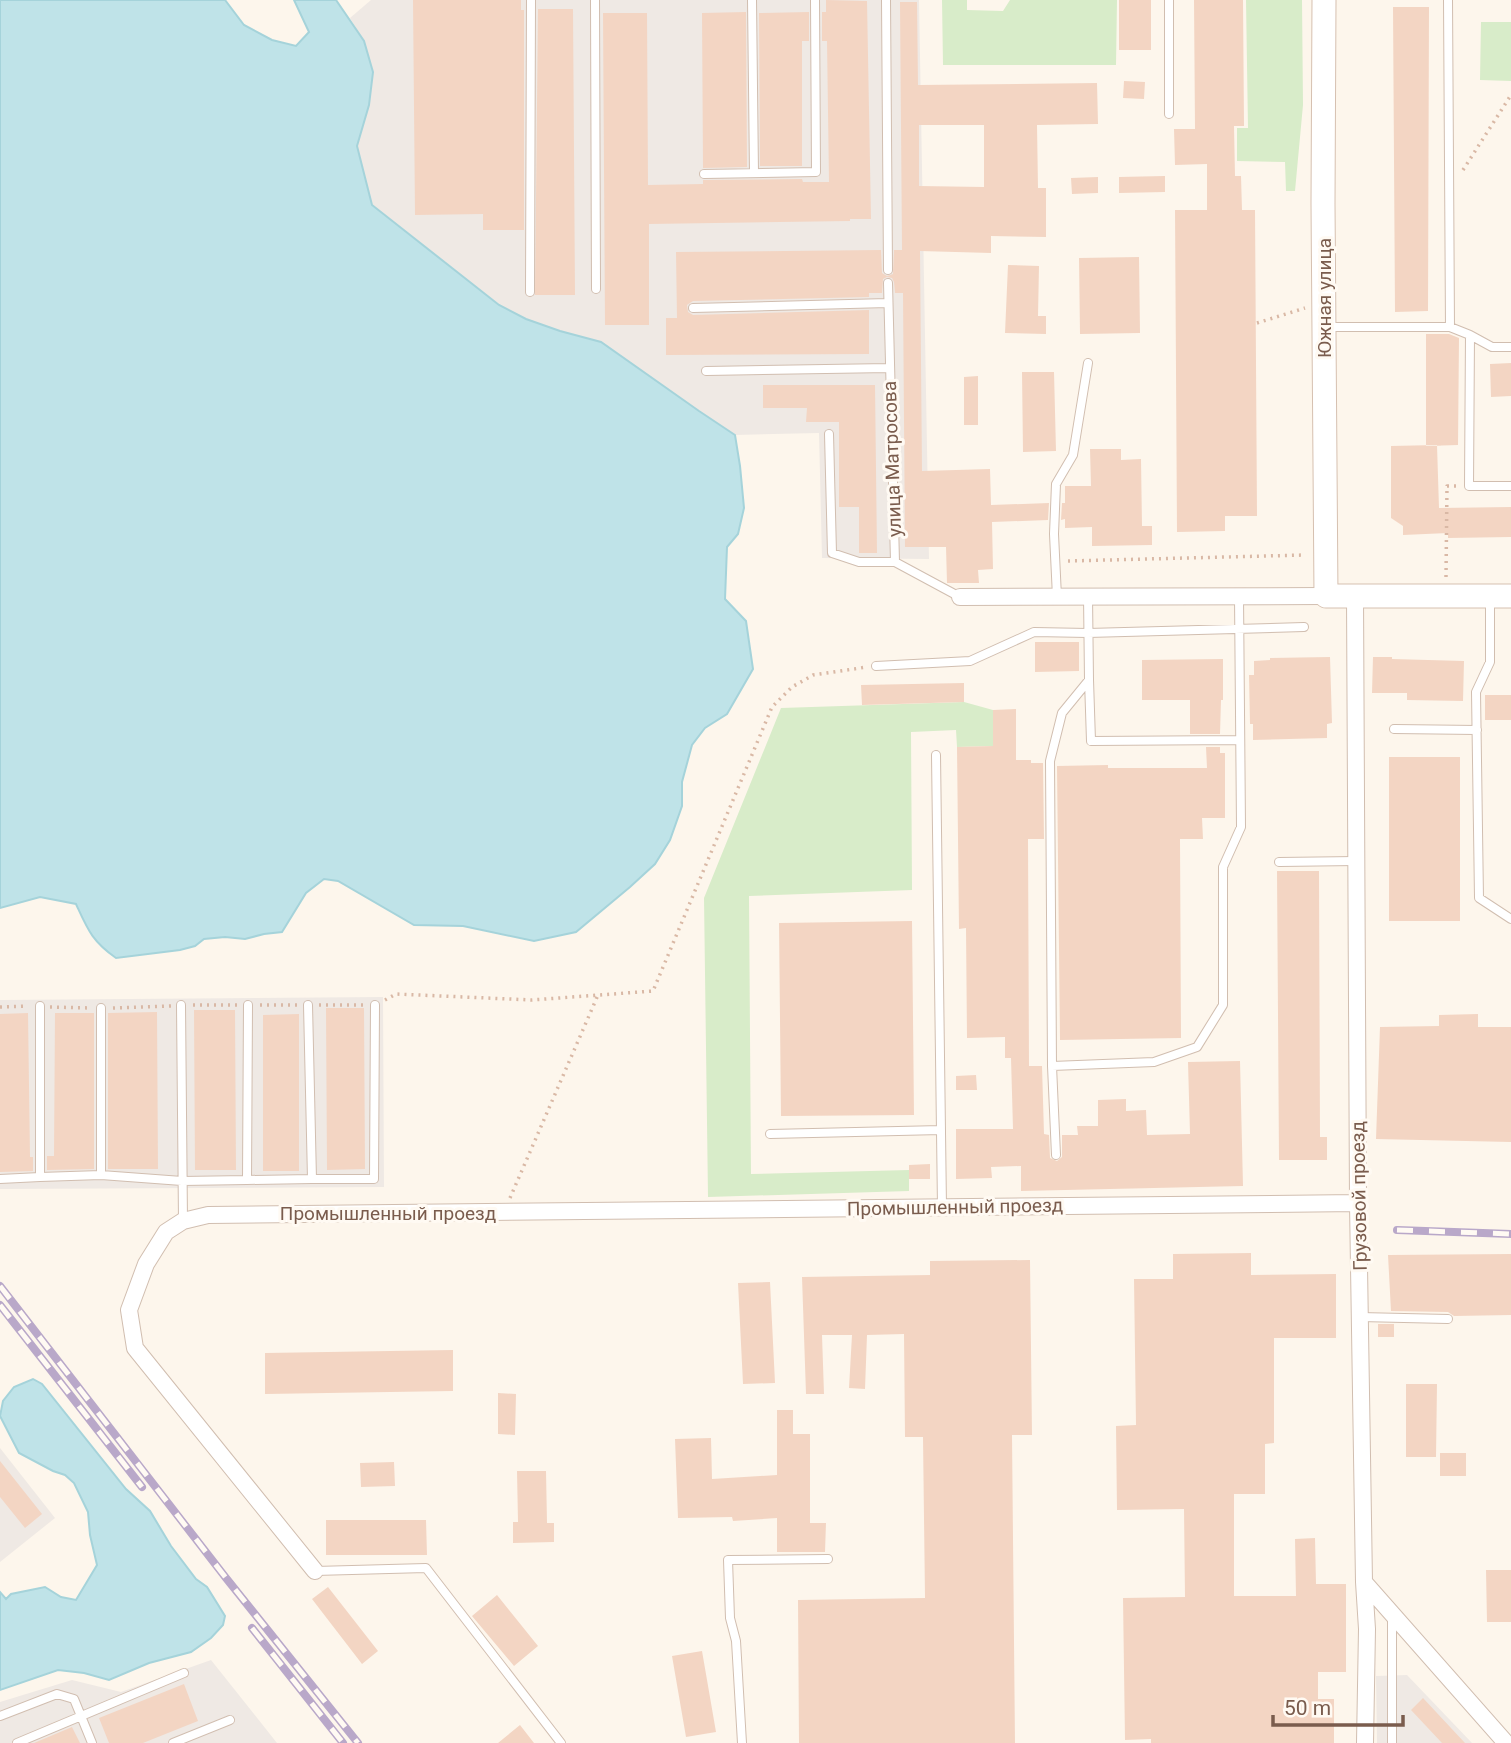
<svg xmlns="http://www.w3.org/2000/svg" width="1511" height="1743" font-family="Roboto,sans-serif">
	<rect width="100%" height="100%" fill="#fdf6ec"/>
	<!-- industrial -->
	<path fill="#efe9e4" d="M371,0H919L929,559L822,558L819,433L735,435L699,411L601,342L560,331L526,319L499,305L372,205L357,146L369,105L364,41L350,18Z
		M383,997L384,1187L0,1189V1000Z
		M0,1448L55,1518L0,1562Z
		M211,1660L277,1743H0V1702L72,1680L121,1692Z
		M1407,1675L1472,1743H1377L1376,1676Z"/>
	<!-- green -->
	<path fill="#d8ecc9" d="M942,0H967V10L1003,11L1010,0H1117L1116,65H943Z
		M1246,0H1302L1303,105L1295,191H1286L1285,162L1237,161V128H1248Z
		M1481,22H1511V81L1480,80Z
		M964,702L993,710V746L957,747L956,730L911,732L912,890L749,896L751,1174L909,1170V1191L708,1197L704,898L781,708Z"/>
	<!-- water -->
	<path fill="#bfe3e8" stroke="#a5d3da" stroke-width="2" d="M0,0H225L244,25L272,40L296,46L309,32L294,0H336L364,41L373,72L369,105L357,146L372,205L499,305L526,319L560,331L601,342L699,411L735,435L740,466L744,508L738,534L727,547L725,599L746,621L753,669L727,714L705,728L692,745L682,782V806L670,840L655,864L630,887L576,932L534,941L463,926L414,925L338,881L324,879L306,893L282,932L264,934L245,939L225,937L204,939L195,946L180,950L116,958C92,941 88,930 76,904L40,897L0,908Z
		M33,1379L42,1384L126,1489L150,1511L171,1546L196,1579L207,1587L225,1616L223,1625L211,1638L191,1652L149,1663L109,1680L84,1673L58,1670L0,1690V1592L6,1599L11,1594L45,1587L61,1597L76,1600L97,1565L90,1535L88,1512L74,1483L65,1475L53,1471L19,1453L0,1416L3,1401L14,1387Z"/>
	<!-- building -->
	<path fill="#f3d5c3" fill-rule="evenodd" d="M413,0H521V10H524V230H483V214L415,215Z
		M826,0L867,1L871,219H850V221L649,224V325H605L603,13H647L648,185L703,184V180L802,179L803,182H829L827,41H822V12H826Z
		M1119,0H1151V50H1119Z
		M1194,0H1243L1244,126H1234L1235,176H1241L1242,210H1255L1257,516H1225V531L1177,532L1175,210H1207V164L1175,165L1174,129H1195Z
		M900,2H917L918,85L1097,83L1098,124L1037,125L1038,188H1046V237L991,236V253L920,251L922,471L990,469L991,505L1049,503L1048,520L992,522L993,569L978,570L979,583H947L946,547H905L903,293H895L894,282L892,278L887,277L883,279L882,293H869V297L693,301L687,305L688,312L693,315L869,310V354L666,355V318H677L676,252L881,250L882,273L887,276L893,274L894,250H902ZM919,125H984V187L919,186Z
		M1393,7H1429L1428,311L1395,312Z
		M538,9H573L575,295H535Z
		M746,12L747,167L703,168L702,13Z
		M809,12V41H802V166H760L759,13Z
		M1124,81L1145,82L1144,99L1123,98Z
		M1165,176V192L1119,193V177Z
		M1098,177V193L1072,194L1071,178Z
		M1139,257L1140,333L1080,334L1079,258Z
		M1008,265L1039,266L1038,316H1046V334L1005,333Z
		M1426,334H1449L1459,338L1458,445L1426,446Z
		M1511,363V396L1491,397L1490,364Z
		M1022,372H1054L1056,451L1023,452Z
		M978,376V425H964V377Z
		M763,385H875L877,553H859V507H839V422H806L807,408H763Z
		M1437,445L1439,508L1511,507V537L1448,538V533L1403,535V526L1391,518V446Z
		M1090,449H1121V460L1141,459L1142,526H1152V545L1092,546V527L1065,528V519L1061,520L1062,503H1065V486H1091Z
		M1035,642H1079V671L1035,672Z
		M1330,657L1332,723L1327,724V738L1253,740V724H1250L1249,675H1254V661L1270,660V658Z
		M1373,657H1392V659L1464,661L1463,701L1407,700V693H1372Z
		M1223,659V700H1221L1220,734H1190V700H1142V660Z
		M964,683V702L862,705L861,685Z
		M1485,695H1511V720H1485Z
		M1016,709V760H1031V763H1043L1044,839H1028L1029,1066H1042L1044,1134L1049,1135L1050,1158L1057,1161L1062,1157V1135H1078L1077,1126H1098V1100L1126,1099V1111L1146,1110L1147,1135L1190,1134L1188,1062L1240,1061L1243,1186L1021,1191V1166L991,1167L992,1178L956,1179V1129H1013L1011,1058H1005V1037L967,1038L966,928L959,929L957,747L993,746V710Z
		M1206,747H1220V753H1225V818H1202L1203,839H1180L1181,1038L1060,1040L1057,766L1108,765V768H1207Z
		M1389,757H1460V921H1389Z
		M1277,871H1319L1320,1137H1327V1160H1279Z
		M912,921L914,1115L781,1116L779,923Z
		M326,1008H364L365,1169L327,1170Z
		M194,1010H235L236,1170H195Z
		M157,1012L158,1169H108V1013Z
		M28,1013L30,1157H33V1171L0,1172V1014Z
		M55,1013H94V1169L47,1170V1156H54Z
		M299,1014V1171H263V1015Z
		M1478,1014V1027H1511V1142L1376,1139L1380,1027L1439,1026V1015Z
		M976,1075L977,1090H956V1076Z
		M930,1164V1179H909V1165Z
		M1251,1253V1275L1336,1274V1338H1274V1443L1265,1444V1494H1234V1596H1296L1295,1539L1315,1538L1316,1584H1346V1672H1318V1699H1334V1743H1151V1739L1125,1740L1123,1598L1185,1597L1184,1509L1117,1510L1116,1426L1136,1425L1134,1279H1173V1254Z
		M1511,1254V1315L1454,1316L1448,1312L1391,1311L1388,1255Z
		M1030,1260L1032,1435H1012L1015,1743H799L798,1600L925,1598L923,1437H905L904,1334L867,1335L865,1389L849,1388L852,1335H822L824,1394H806L802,1277L930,1275V1261Z
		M770,1282L775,1383L743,1384L738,1283Z
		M1378,1324H1394V1337H1378Z
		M453,1350V1391L265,1394V1353Z
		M1406,1384H1437L1436,1457H1406Z
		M498,1393L516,1394L515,1435L498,1434Z
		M777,1410H793V1434H810V1523H826L825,1552H777V1518L733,1521L732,1517L678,1518L675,1439L711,1438L712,1479L777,1475Z
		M1440,1453H1466V1476H1440Z
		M0,1461L42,1514L25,1528L0,1497Z
		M394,1462L395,1486L361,1487L360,1463Z
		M517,1471H546L547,1523H554V1542L513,1543V1522H518Z
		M326,1520H426L427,1555H326Z
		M1486,1570H1511V1622H1487Z
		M328,1587L378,1651L362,1664L312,1599Z
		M497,1595L538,1646L514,1666L472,1616Z
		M702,1651L716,1732L686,1737L672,1656Z
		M184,1684L198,1721L143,1743H109L99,1718Z
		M1423,1698L1465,1743H1442L1411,1710Z
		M520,1725L534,1743H498Z
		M72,1727L80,1743H34Z"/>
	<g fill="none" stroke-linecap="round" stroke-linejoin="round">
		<!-- lane casing -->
		<g stroke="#d1beb0" stroke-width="10">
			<path id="lane" d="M595,0L596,289
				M752,0L754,173
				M886,0L888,270
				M1169,0V114
				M1448,0L1450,327L1470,335L1469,486H1511
				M704,174L816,172L815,0
				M888,283L895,562L960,597
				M530,292L531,0
				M693,308L888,303
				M1327,327H1450
				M1470,335L1492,347H1511
				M706,371L889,368
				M829,434L832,553L859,562H895
				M1057,597L1054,534L1056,484L1073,455L1088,363
				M1490,599V662L1476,692L1479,898L1511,919
				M876,666L970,661L1034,632L1088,633L1304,627
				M1089,680L1091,741L1240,740
				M1394,729L1477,730
				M936,755L942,1207
				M1279,862L1356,861
				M181,1005L183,1221
				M40,1006V1177L101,1175
				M101,1008V1175L182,1181L247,1180L248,1005
				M1052,1066L1154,1062L1197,1047L1223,1005V867L1241,827L1239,597
				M770,1134L941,1130
				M1056,1155L1052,1066L1050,761L1062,713L1089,680L1088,596
				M0,1179L40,1177
				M312,1179H374L375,1005
				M247,1180L312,1179L308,1005
				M1360,1317L1448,1319
				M315,1571L426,1568L561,1743
				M0,1716L57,1694L74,1699L92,1743
				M17,1743L184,1673
				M173,1743L230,1720
				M742,1743L736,1641L730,1618L728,1560L828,1559
				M1392,1743V1617"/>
		</g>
		<!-- street casing -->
		<g stroke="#d1beb0" stroke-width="18">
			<path id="street" d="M1355,596L1358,1203L1364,1582L1506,1743
				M960,597L1326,596
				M315,1571L135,1348L129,1310L146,1264L166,1232L183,1221L208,1215L1358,1203
				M1364,1582L1367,1629L1365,1743"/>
		</g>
		<!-- secondary casing -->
		<g stroke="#d6c0b0" stroke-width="25">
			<path id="secondary" d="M1324,0L1323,203L1326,596H1511"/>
		</g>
		<!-- path -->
		<path stroke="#d9b8a5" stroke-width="3.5" stroke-dasharray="2 5" stroke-linecap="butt" d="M1463,170L1511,95
			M1257,323L1305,308
			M1068,561L1305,555
			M1446,577L1447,486H1457
			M385,1000L396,994L532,1000L653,991L772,707L792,687L813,675L867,667
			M193,1005H238
			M260,1005H298
			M319,1005H364
			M0,1007L28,1006
			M50,1007L91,1008
			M113,1008L172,1006
			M510,1198L598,995"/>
		<!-- lane -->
		<use href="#lane" stroke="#fff" stroke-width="8"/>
		<!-- street -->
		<use href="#street" stroke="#fff" stroke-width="16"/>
		<!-- secondary -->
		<use href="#secondary" stroke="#fff" stroke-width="23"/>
		<!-- rail casing -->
		<g stroke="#b9a8c9" stroke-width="8">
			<path id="rail" d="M1397,1230L1511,1234
				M0,1286L226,1578L358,1743
				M0,1305L142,1487
				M252,1628L343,1743"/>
		</g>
		<!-- rail -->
		<use href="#rail" stroke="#fffaf3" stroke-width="5" stroke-dasharray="16" stroke-linecap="butt"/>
	</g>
	<g text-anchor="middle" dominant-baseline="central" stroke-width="6" stroke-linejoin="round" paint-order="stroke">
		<!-- street labels -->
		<g font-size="19" fill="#7a5c4d" stroke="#fffaf3">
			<text transform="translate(1324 298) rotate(-90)">Южная улица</text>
			<text transform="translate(892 459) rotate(-92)">улица Матросова</text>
			<text transform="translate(1359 1196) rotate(-91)">Грузовой проезд</text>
			<text transform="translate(955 1207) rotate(-1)">Промышленный проезд</text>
			<text x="388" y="1213">Промышленный проезд</text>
		</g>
	</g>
	<!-- scale -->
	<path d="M1273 1715v10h130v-10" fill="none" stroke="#7a5c4d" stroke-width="3.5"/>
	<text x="1284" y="1715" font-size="21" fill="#7a5c4d" stroke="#fffaf3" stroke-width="5" paint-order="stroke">50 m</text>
</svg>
